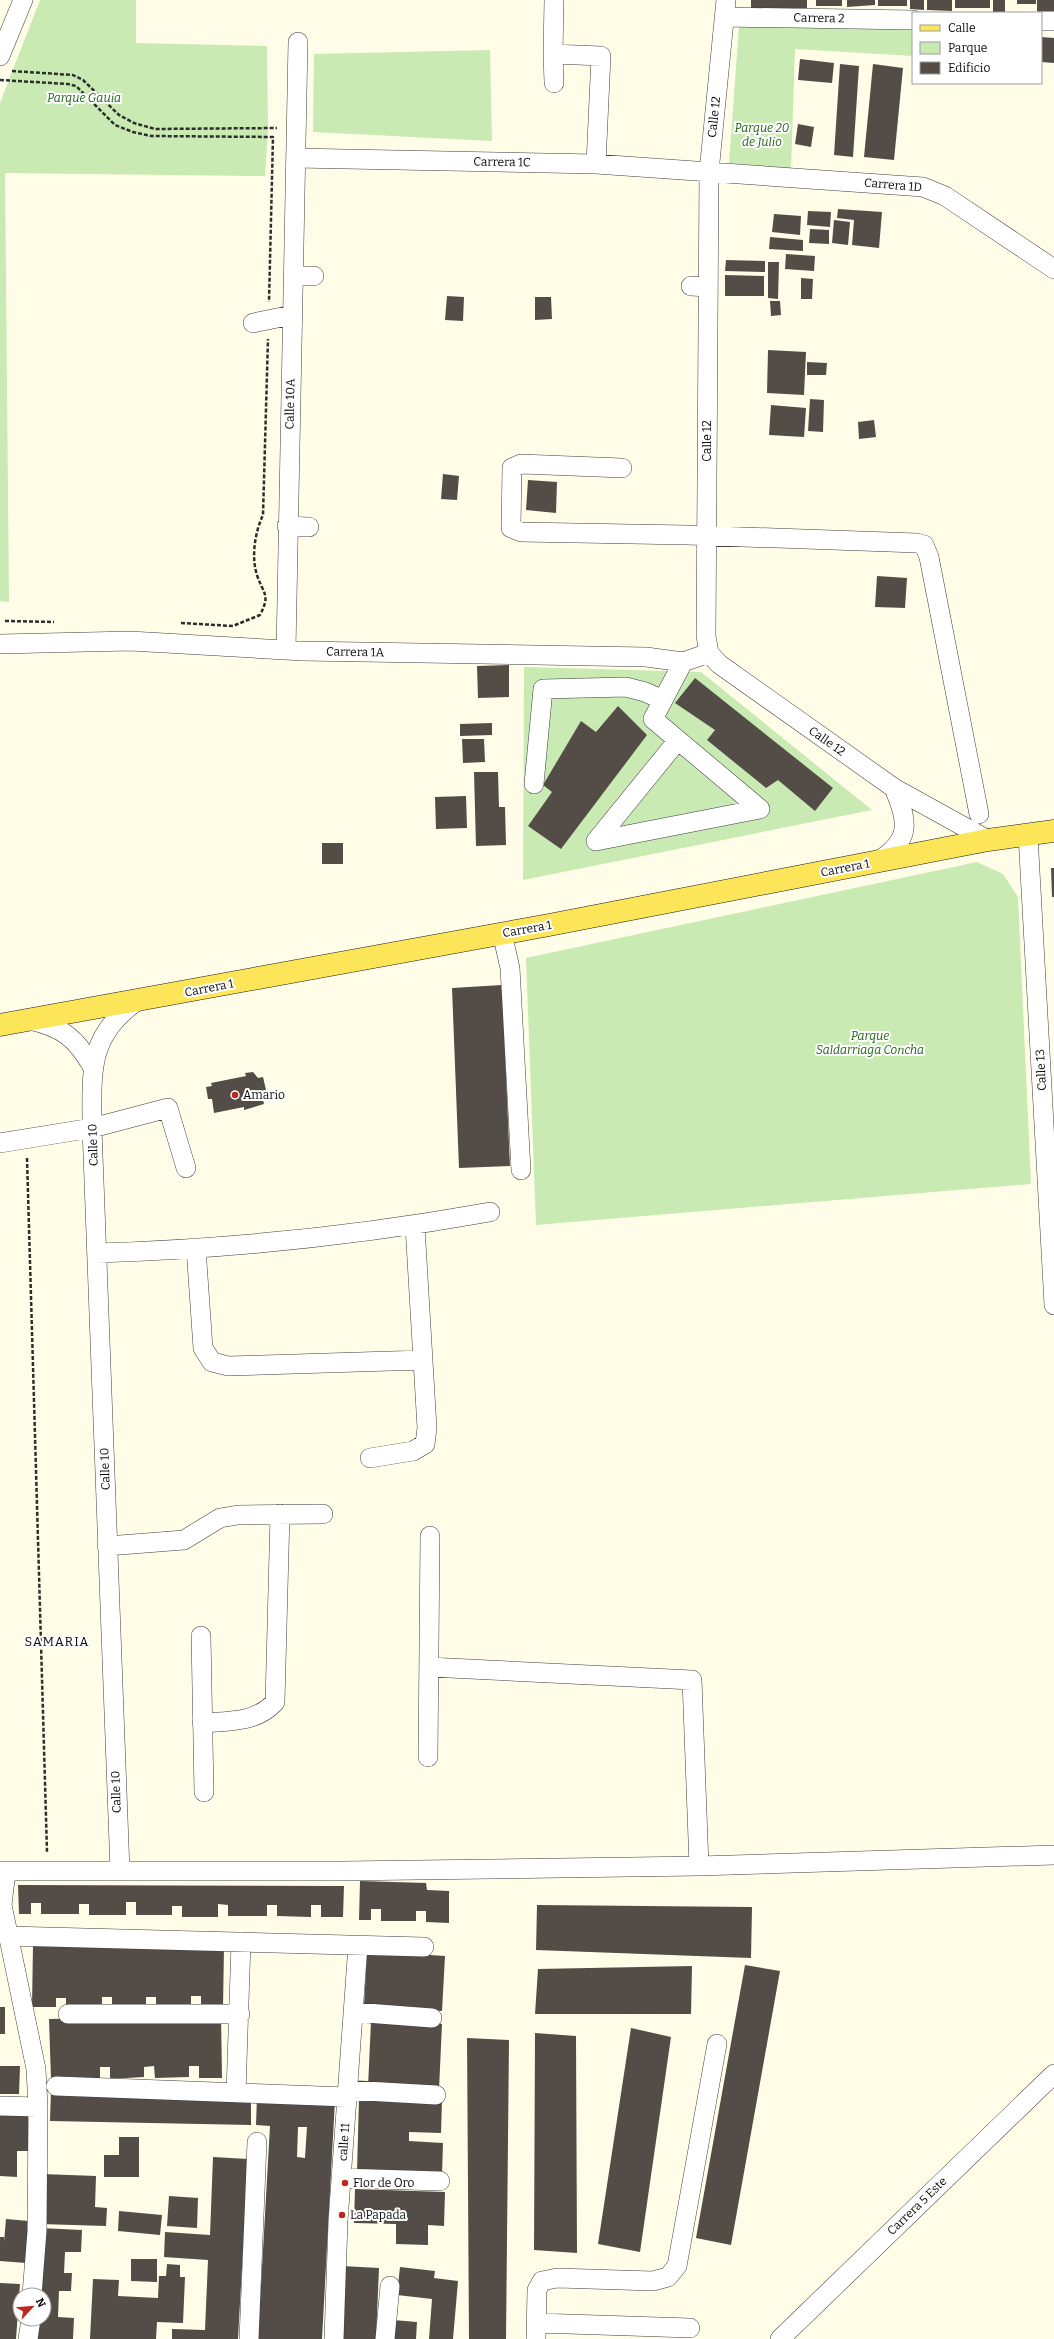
<svg xmlns="http://www.w3.org/2000/svg" width="1054" height="2339" font-family="Bitter,serif">
	<rect width="100%" height="100%" fill="#fffde8"/>
	<!-- green -->
	<path fill="#c9eab2" d="M40,0H136V43L267,46L268,128L265,176L5,173L9,602L0,601V103Z
		M739,26L913,30V56L795,49L791,169L729,163Z
		M490,50L492,141L313,132L314,54Z
		M524,667L701,672L872,810L523,880Z
		M977,862L1003,874L1018,897L1031,1184L536,1225L526,958Z"/>
	<!-- building -->
	<path fill="#544d47" fill-rule="evenodd" d="M751,0H807V8H751Z
		M816,0H842V6H816Z
		M847,0H875V5L847,7Z
		M878,0H907V6H878Z
		M910,0H924V10L910,9Z
		M927,0H952V11L927,10Z
		M955,0H990V8H955Z
		M993,0H1005V13H993Z
		M1017,0H1036V4H1017Z
		M1037,0H1054V11H1037Z
		M1041,37L1054,38V63L1041,62Z
		M800,59L834,63L832,83L798,80Z
		M840,64L859,66L853,157L834,155Z
		M873,64L903,68L894,160L864,157Z
		M798,124L814,127L811,147L795,144Z
		M838,209L882,212L879,248L852,245L854,220L837,218Z
		M808,211L831,212L830,227L807,225Z
		M774,214L801,216L800,235L772,232Z
		M834,220L850,222L848,245L832,243Z
		M810,229L829,230V244L809,243Z
		M770,237L803,240V251L769,249Z
		M786,254L815,256L814,271L785,269Z
		M726,260L765,261V272L725,271Z
		M768,262H779L778,299L768,298Z
		M725,275L764,276V296H725Z
		M801,278L813,279L812,299H801Z
		M447,296L464,297L463,321L445,320Z
		M535,297H551L552,319L535,320Z
		M770,301H780L781,315L771,316Z
		M768,350L806,352L804,395L767,393Z
		M807,362L827,363L826,375H807Z
		M810,399L824,400L823,432L808,431Z
		M771,405L806,408L804,437L769,435Z
		M874,420L876,437L859,439L858,422Z
		M443,474L459,476L457,500L441,499Z
		M528,480L557,482L556,513L526,510Z
		M877,576L907,578L905,608L875,607Z
		M509,665V697L478,698L477,666Z
		M695,678L833,788L815,811L778,780L766,788L707,740L715,730L675,703Z
		M618,706L647,735L561,849L528,826L552,792L543,785L581,721L596,732Z
		M492,723V735L460,736V724Z
		M462,739H484L485,762L463,763Z
		M474,772H498L499,807H505L506,845L476,846Z
		M466,796L467,828L436,829L435,797Z
		M322,843H343V864H322Z
		M1051,868H1054V897H1052Z
		M502,985L510,1166L459,1168L452,988Z
		M253,1072L258,1078L263,1077L266,1090L261,1091L264,1104L244,1110V1107L214,1113L212,1099H208L206,1087L212,1086L211,1083L246,1076L245,1073Z
		M360,1881L426,1883L427,1890L449,1891V1923L426,1922V1911H416V1921H381V1909H371V1920H359Z
		M18,1885L344,1886L343,1917H321V1905H311V1917L277,1916V1905H267V1916H228V1905L218,1904V1917H182V1906H172V1915H136V1902H126V1915H89V1904H79V1914H41V1903H31V1914H19Z
		M537,1905L752,1907L751,1958L536,1950Z
		M33,1945L224,1947L223,2008H201V1996H191V2008H156V1997H146V2008H112V1997H102V2008H66V1998H56V2007H32Z
		M367,1951L445,1956L442,2011L364,2006Z
		M745,1965L780,1971L731,2245L696,2238Z
		M692,1966L691,2014H535L538,1969Z
		M0,2007H5V2034H0Z
		M221,2016L222,2078H199V2066H189V2077L155,2078L154,2066L144,2067V2077L110,2079V2067H100V2078L51,2079L49,2019Z
		M371,2021L442,2024L439,2090L368,2087Z
		M631,2028L671,2037L640,2252L598,2244Z
		M535,2033L576,2036L577,2253L534,2250Z
		M467,2038L509,2040L506,2339H469Z
		M0,2066H20L19,2094H0Z
		M51,2091L251,2095V2125L50,2121Z
		M257,2096L335,2100L322,2339H258L270,2126L256,2125ZM298,2127H307L305,2158L297,2157Z
		M359,2098L442,2101L441,2133L409,2132V2141L443,2143L442,2175L357,2172Z
		M0,2113L28,2114V2151H17V2177L0,2176Z
		M119,2137H139V2177H104V2155H119Z
		M213,2157L248,2159L238,2339H172V2329L205,2330L208,2260L164,2257L165,2232L210,2235Z
		M42,2174L96,2176L95,2207L107,2208L106,2226L40,2224Z
		M355,2189L445,2192L444,2226L428,2225V2245L396,2244V2224L354,2223Z
		M169,2196L198,2198L197,2228L167,2226Z
		M119,2211L162,2215L160,2235L118,2231Z
		M6,2219L29,2221L26,2263L0,2261V2237H4V2242Z
		M40,2228L82,2230L81,2252H65L64,2273H72L71,2291H59L58,2317L74,2318L73,2339H34L35,2319H44V2295H36Z
		M131,2259H157V2282L131,2281Z
		M167,2264L180,2265V2277H185L183,2323L157,2322L156,2339H90L93,2279L119,2280L118,2296L158,2298L159,2276H166Z
		M342,2266L379,2268L376,2339H338Z
		M400,2267L435,2271L434,2278L458,2281L453,2339H429L432,2299L397,2295Z
		M0,2283L20,2284L16,2339H0Z
		M393,2320L417,2322L416,2339H391Z"/>
	<g fill="none" stroke-linecap="round" stroke-linejoin="round">
		<!-- minor casing -->
		<g stroke="#3e3e3e" stroke-width="20">
			<path id="minor" d="M554,0L553,54L601,56L596,164
				M726,0L709,172L706,636L709,653L719,664L894,788L988,840
				M724,17L913,20
				M1041,21H1054
				M553,54L554,83
				M0,56L23,0
				M296,158L596,164L923,187L945,196L1054,269
				M293,276H314
				M691,286L708,287
				M253,323L292,315
				M622,468L521,464L512,468L511,528L521,532L687,535L917,543L924,545L929,557L979,814
				M287,526L309,527
				M0,644L130,641L303,651L646,657L683,662L709,653
				M286,650L298,42
				M678,740L596,841L760,809L653,719L683,662
				M534,784L543,689L626,687L645,692L663,700
				M1028,835L1054,1305
				M878,861C912,840 908,821 894,788
				M502,933L510,968L521,1170
				M29,1020C62,1027 76,1038 92,1066
				M0,1143L92,1128L168,1108L186,1168
				M196,1248L203,1348L212,1362L228,1366L423,1360
				M98,1253C227,1249 362,1235 490,1212
				M370,1458L413,1451L425,1444L427,1428L415,1226
				M107,1546L184,1540L220,1518L238,1515L323,1514
				M201,1636L204,1792
				M429,1667L692,1680L699,1866
				M202,1723C229,1721 256,1723 275,1702L280,1514
				M428,1757L430,1536
				M0,1871H343L699,1866L1054,1855
				M6,1871L2,1905L36,2069L38,2107L37,2231L32,2295
				M120,1871L92,1128C92,1073 87,1036 137,1001
				M9,1936L424,1947
				M353,2012L432,2018
				M68,2014H240
				M56,2086L347,2097
				M348,2090L436,2095
				M236,2093L241,1942
				M0,2106L38,2107
				M341,2178L440,2181
				M537,2323L690,2328
				M28,2339L31,2319
				M249,2339L257,2142
				M334,2339L338,2221L358,1945
				M385,2339L390,2286
				M536,2339L537,2290L542,2281L557,2278L653,2281L668,2277L677,2266L717,2044
				M780,2339L1054,2074"/>
		</g>
		<!-- major casing -->
		<g stroke="#1c1c1c" stroke-width="23">
			<path id="major" d="M0,1025L549,925L988,840L1054,831"/>
		</g>
		<!-- path -->
		<path stroke="#2d2d2d" stroke-width="2.5" stroke-dasharray="4 2" stroke-linecap="butt" d="M12,71L73,75L83,80L119,115L134,123L155,129L277,128
			M0,80L68,84L76,86L115,125L133,132L151,136L273,137L269,302
			M5,621L54,622
			M181,623L233,626L260,615C271,594 263,594 257,575C251,557 255,532 263,515L268,339
			M27,1158L47,1852"/>
		<!-- minor -->
		<use href="#minor" stroke="#fff" stroke-width="19"/>
		<!-- major -->
		<use href="#major" stroke="#fde55a" stroke-width="22"/>
	</g>
	<!-- markers -->
	<g fill="#be271f" stroke="#fff" stroke-width="1.5">
		<circle cx="235" cy="1095" r="4"/>
		<circle cx="345" cy="2183" r="4"/>
		<circle cx="342" cy="2215" r="4"/>
	</g>
	<g text-anchor="middle" dominant-baseline="central" stroke-width="4" stroke-linejoin="round" paint-order="stroke">
		<!-- street labels -->
		<g font-size="12" fill="#0b0b0b" stroke="#fff">
			<text transform="translate(819 18) rotate(1)">Carrera 2</text>
			<text transform="translate(714 117) rotate(-84)">Calle 12</text>
			<text transform="translate(502 162) rotate(1)">Carrera 1C</text>
			<text transform="translate(893 185) rotate(5)">Carrera 1D</text>
			<text transform="translate(290 404) rotate(-89)">Calle 10A</text>
			<text transform="translate(707 441) rotate(-90)">Calle 12</text>
			<text transform="translate(355 652) rotate(1)">Carrera 1A</text>
			<text transform="translate(827 741) rotate(35)">Calle 12</text>
			<text transform="translate(845 868) rotate(-11)">Carrera 1</text>
			<text transform="translate(527 929) rotate(-10)">Carrera 1</text>
			<text transform="translate(209 988) rotate(-11)">Carrera 1</text>
			<text transform="translate(1041 1070) rotate(-93)">Calle 13</text>
			<text transform="translate(93 1145) rotate(-92)">Calle 10</text>
			<text transform="translate(105 1469) rotate(-92)">Calle 10</text>
			<text transform="translate(116 1792) rotate(-92)">Calle 10</text>
			<text transform="translate(344 2142) rotate(-86)">calle 11</text>
			<text transform="translate(917 2206) rotate(-44)">Carrera 5 Este</text>
		</g>
		<!-- park labels -->
		<g font-size="12" font-style="italic" fill="#22631a" stroke="#fff">
			<text x="84" y="98">Parque Gauia</text>
			<text x="762" y="128">Parque 20<tspan x="762" dy="14">de Julio</tspan></text>
			<text x="870" y="1036">Parque<tspan x="870" dy="14">Saldarriaga Concha</tspan></text>
		</g>
		<!-- poi labels -->
		<g font-size="12" fill="#0b0b0b" stroke="#fff" text-anchor="start">
			<text x="243" y="1095">Amario</text>
			<text x="353" y="2183">Flor de Oro</text>
			<text x="350" y="2215">La Papada</text>
		</g>
		<!-- neighbourhood labels -->
		<g font-size="13" letter-spacing="1" fill="#0b0b0b" stroke="#fff">
			<text x="57" y="1641">SAMARIA</text>
		</g>
	</g>
	<!-- legend -->
	<rect x="912" y="12" width="130" height="72" fill="#ffffff" stroke="#9d9d9d"/>
	<rect x="920" y="25" width="20" height="6" fill="#fde55a" stroke="#9d9d9d"/>
	<text x="948" y="32" font-size="12" fill="#0b0b0b">Calle</text>
	<rect x="920" y="42" width="20" height="12" fill="#c9eab2" stroke="#9d9d9d"/>
	<text x="948" y="52" font-size="12" fill="#0b0b0b">Parque</text>
	<rect x="920" y="62" width="20" height="12" fill="#544d47" stroke="#9d9d9d"/>
	<text x="948" y="72" font-size="12" fill="#0b0b0b">Edificio</text>
	<!-- north arrow -->
	<g transform="translate(32 2307) rotate(64)"><circle r="19" fill="#ffffff" stroke="#9d9d9d"/>
	<path d="M0-3L7 15L0 10L-7 15Z" fill="#be271f"/>
	<text y="-6" font-size="11" font-weight="bold" text-anchor="middle" fill="#0b0b0b">N</text>
	</g>
</svg>
